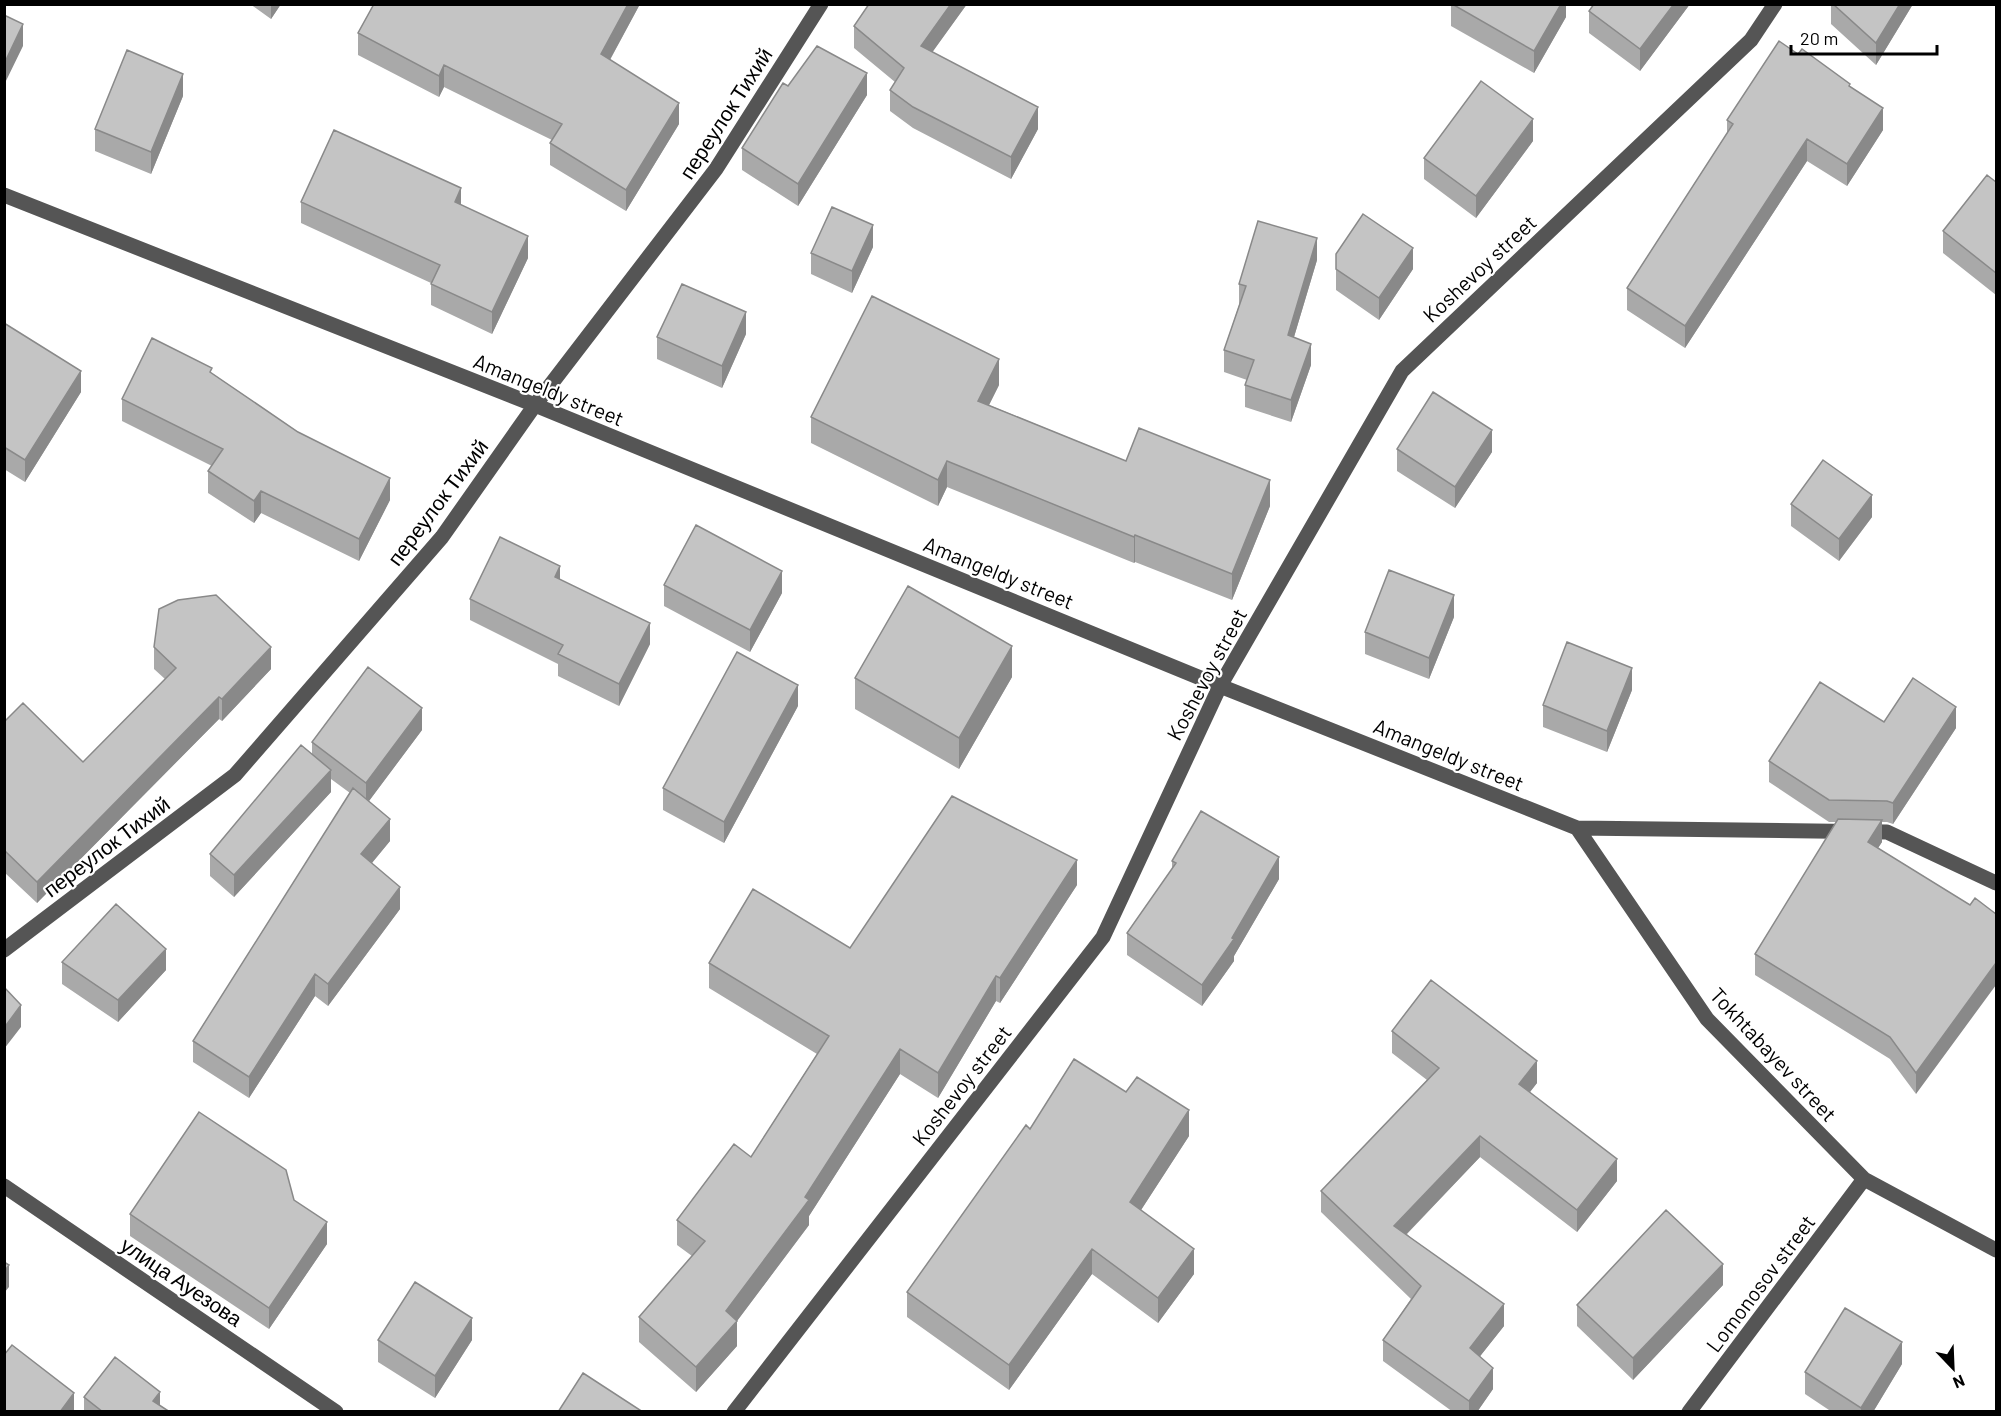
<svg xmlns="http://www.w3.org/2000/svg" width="2001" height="1416" font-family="Barlow,sans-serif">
	<rect width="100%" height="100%" fill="#fff"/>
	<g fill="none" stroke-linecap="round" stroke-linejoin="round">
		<!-- minor -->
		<path stroke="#555" stroke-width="15" d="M4,195L535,405L1220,686L1577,828L1887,832L1996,883
			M1577,828L1707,1019L1864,1179L1996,1250
			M4,950L235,775L442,537L535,405L716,169L821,4
			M4,1186L336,1412
			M734,1412L1103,937L1220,686L1402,371L1751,40L1775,4
			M1689,1412L1864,1179"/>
	</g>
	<!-- wall -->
	<path fill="#a9a9a9" d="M250,4H281L271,19Z
		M374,4H640L610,60L679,124L626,211L550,165V143L552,140L444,87L439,97L358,55V33Z
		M869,4H967L932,52L1038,129L1011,179L913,128L890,111V90L895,82L854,48V26Z
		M1451,4H1566V17L1534,73L1451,26Z
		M1594,4H1690L1640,71L1589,33V11Z
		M1831,4H1913L1876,65L1831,24Z
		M788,86L867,95L798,206L742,170V148Z
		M1850,87L1883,130L1847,186L1807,161L1685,348L1627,310V288L1727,133V120Z
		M183,96L151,174L95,151V129Z
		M1533,141L1476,218L1424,179V158Z
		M1996,182V295L1943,253V231Z
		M301,202L528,258L492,334L431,305V283L301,223Z
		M873,247L852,293L811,274V253Z
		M1336,254L1413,269L1379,320L1336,290Z
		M1317,260L1294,337L1311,365L1291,422L1245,407V385L1247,380L1224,372V350L1239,305V284Z
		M4,323L81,392L25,482L4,469Z
		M746,334L722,388L657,359V337Z
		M212,374L390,500L359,561L261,513L254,523L208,493V471L212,466L122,421V399Z
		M999,385L989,405L1126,461L1270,506L1232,600L1135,562L1134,563L947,487L938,506L811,443V417Z
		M1397,449L1492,452L1455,508L1397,471Z
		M1791,504L1872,517L1839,561L1791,526Z
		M560,579L650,644L619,706L558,676V664L470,620V599Z
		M664,585L782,593L750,652L664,606Z
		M1454,617L1429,679L1365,654V632Z
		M154,647L271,669L222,721L219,719L37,903L4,872V722L83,762L165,679L154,669Z
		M1012,677L959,769L855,709V678Z
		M1632,690L1607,752L1543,727V705Z
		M798,706L724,843L663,810V788Z
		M1884,722L1956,728L1893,824L1887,822H1882V842L1878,848L1970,905L1916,1094L1890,1059L1755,975V954L1837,822H1829L1769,782V761Z
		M422,730L369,801L390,841L372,863L400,909L328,1006L315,996L249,1098L193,1062V1041L350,793L331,779V792L234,897L210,876V854L312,754V742Z
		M1172,861L1279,879L1234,956V961L1202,1006L1127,955V933L1172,869Z
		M1077,885L1000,1003L996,1001L938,1098L900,1074L809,1216V1225L737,1321V1346L696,1392L639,1342V1317L692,1256L677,1245V1220L751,1157L817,1054L709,988V963L850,948Z
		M62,962L166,970L118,1022L62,984Z
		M1392,1031L1537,1083L1530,1092L1617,1181L1577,1232L1480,1157L1407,1234L1504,1326L1480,1356L1493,1389L1477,1412H1453L1383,1361V1340L1411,1299L1321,1212V1191L1427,1080L1392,1053Z
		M1030,1129L1189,1136L1141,1210L1194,1274L1158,1323L1092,1274L1009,1390L907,1317V1292Z
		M294,1200L327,1244L269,1329L130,1236V1214Z
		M1723,1285L1633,1380L1577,1326V1305Z
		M378,1340H472L435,1398L378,1362Z
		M1902,1364L1873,1412H1832L1805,1394V1372Z
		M84,1397L160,1406L170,1412H84Z"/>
	<!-- shaded-wall -->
	<path fill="#898989" d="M271,4H281L271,19Z
		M628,4H640L601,76V54Z
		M951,4H967L921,68V46Z
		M1561,4H1566V17L1534,73V51Z
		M1674,4H1690L1640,71V49Z
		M1900,4H1913L1876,65V43Z
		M23,24V46L4,85V64Z
		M444,65V87L439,97V76Z
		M867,73V95L798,206V184Z
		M183,74V96L151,174V152Z
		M679,103V124L626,211V190Z
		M1038,107V129L1011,179V157Z
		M1883,108V130L1847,186V164Z
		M1533,119V141L1476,218V196Z
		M1807,139V161L1685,348V326Z
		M461,188V210L455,202Z
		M873,225V247L852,293V271Z
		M528,236V258L492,334V312Z
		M1317,238V260L1288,357V335Z
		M1413,248V269L1379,320V298Z
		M746,312V334L722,388V366Z
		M1311,344V365L1291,422V400Z
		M999,359V385L978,427V401Z
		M81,371V392L25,482V460Z
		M1492,430V452L1455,508V487Z
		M947,461V487L938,506V480Z
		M390,478V500L359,561V539Z
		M1270,480V506L1232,600V574Z
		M261,491V513L254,523V501Z
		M1872,495V517L1839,561V539Z
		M1135,535V562L1134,563V537Z
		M560,566V588L555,577Z
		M782,571V593L750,652V630Z
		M1454,595V617L1429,679V658Z
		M650,623V644L619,706V684Z
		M1012,646V677L959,769V738Z
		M271,647V669L222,721V699Z
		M1632,668V690L1607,752V731Z
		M798,685V706L724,843V822Z
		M219,697V719L37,903V882Z
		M1956,707V728L1893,824V803Z
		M422,708V730L366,805V783Z
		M331,770V792L234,897V875Z
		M390,819V841L361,876V854Z
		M1882,820V842L1868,863V842Z
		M1279,857V879L1234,956V961L1202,1006V985L1232,938Z
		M1077,860V885L1000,1003V978Z
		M400,887V909L328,1006V984Z
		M166,949V970L118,1022V1000Z
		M1996,963V985L1916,1094V1073Z
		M315,974V996L249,1098V1077Z
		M996,976V1001L938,1098V1073Z
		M21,1005V1027L4,1049V1028Z
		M900,1049V1074L809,1216V1225L737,1321V1346L696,1392V1367L726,1311L805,1197Z
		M1537,1061V1083L1519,1106V1084Z
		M1189,1110V1136L1130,1227V1202Z
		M1480,1136V1157L1394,1247V1226Z
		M1617,1159V1181L1577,1232V1210Z
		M327,1222V1244L269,1329V1308Z
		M1092,1249V1274L1009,1390V1365Z
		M1194,1249V1274L1158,1323V1298Z
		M1723,1264V1285L1633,1380V1358Z
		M9,1265V1287L4,1293V1272Z
		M1504,1304V1326L1470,1369V1348Z
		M472,1318V1340L435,1398V1376Z
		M1902,1342V1364L1873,1412H1861V1408Z
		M1493,1368V1389L1477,1412H1469V1401Z
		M160,1392V1412L153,1401Z
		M74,1393V1412H60Z"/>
	<!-- building -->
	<path fill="#c4c4c4" stroke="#898989" stroke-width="1.5" d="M374,4H628L601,54L679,103L626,190L550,143L562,124L444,65L439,76L358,33Z
		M869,4H951L921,46L1038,107L1011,157L913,107L890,90L904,68L854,26Z
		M1452,4H1561L1534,51Z
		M1594,4H1674L1640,49L1589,11Z
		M1833,4H1900L1876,43Z
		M4,15L23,24L4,64Z
		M1779,41L1798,54L1802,49L1850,84L1849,86L1883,108L1847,164L1807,139L1685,326L1627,288L1733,124L1727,120Z
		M817,46L867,73L798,184L742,148L783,83L788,86Z
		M127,50L183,74L151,152L95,129Z
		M1481,81L1533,119L1476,196L1424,158Z
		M334,130L461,188L455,202L528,236L492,312L431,284L440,265L301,202Z
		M1987,175L1996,182V273L1943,231Z
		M832,207L873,225L852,271L811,253Z
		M1363,214L1413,248L1379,298L1336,269V254Z
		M1258,221L1317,238L1288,335L1311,344L1291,400L1245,385L1254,360L1224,350L1246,286L1239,284Z
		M682,284L746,312L722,366L657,337Z
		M872,296L999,359L978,401L1126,461L1139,428L1270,480L1232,574L1135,535L1134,537L947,461L938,480L811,417Z
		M4,323L81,371L25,460L4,447Z
		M152,338L212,368L210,372L298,432L390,478L359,539L261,491L254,501L208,471L223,449L122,399Z
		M1433,392L1492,430L1455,487L1397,449Z
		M1823,460L1872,495L1839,539L1791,504Z
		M696,525L782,571L750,630L664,585Z
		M500,537L560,566L555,577L650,623L619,684L558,654L563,645L470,599Z
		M1389,570L1454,595L1429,658L1365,632Z
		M908,586L1012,646L959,738L855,678Z
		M216,595L271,647L222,699L219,697L37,882L4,850V722L23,703L83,762L176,668L154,647L159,609L178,600Z
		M1567,642L1632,668L1607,731L1543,705Z
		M737,652L798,685L724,822L663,788Z
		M368,667L422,708L366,783L312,742Z
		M1913,678L1956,707L1893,803L1887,801L1829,800L1769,761L1820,682L1884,722Z
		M301,745L331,770L234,875L210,854Z
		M353,788L390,819L361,854L400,887L328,984L315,974L249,1077L193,1041Z
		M952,796L1077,860L1000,978L996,976L938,1073L900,1049L805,1197L809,1200L726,1311L737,1321L696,1367L639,1317L705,1241L677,1220L734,1144L751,1157L829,1036L709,963L753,889L850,948Z
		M1201,811L1279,857L1232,938L1234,939L1202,985L1127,933L1176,863L1172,861Z
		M1838,819L1882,820L1868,842L1970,905L1975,898L1996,914V963L1916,1073L1890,1037L1755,954Z
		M116,904L166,949L118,1000L62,962Z
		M1431,980L1537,1061L1519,1084L1617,1159L1577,1210L1480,1136L1394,1226L1504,1304L1470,1348L1493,1368L1469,1401L1383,1340L1421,1286L1321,1191L1439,1068L1392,1031Z
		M4,987L21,1005L4,1028Z
		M1074,1059L1126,1092L1137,1077L1189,1110L1130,1202L1194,1249L1158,1298L1092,1249L1009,1365L907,1292L1026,1125L1030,1129Z
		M199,1112L286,1170L294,1200L327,1222L269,1308L130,1214Z
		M1666,1210L1723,1264L1633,1358L1577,1305Z
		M4,1262L9,1265L4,1272Z
		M415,1282L472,1318L435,1376L378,1340Z
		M1845,1308L1902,1342L1861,1408L1805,1372Z
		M12,1345L74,1393L60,1412H4V1355Z
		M115,1357L160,1392L153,1401L170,1412H103L84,1397Z
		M583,1373L643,1412H558Z"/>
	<g text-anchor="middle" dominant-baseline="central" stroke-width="4.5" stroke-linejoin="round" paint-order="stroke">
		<!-- street labels -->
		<g font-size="21" fill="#000" stroke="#fff">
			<text transform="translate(725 113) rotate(-57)">переулок Тихий</text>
			<text transform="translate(1479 268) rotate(-43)">Koshevoy street</text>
			<text transform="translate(549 389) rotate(22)">Amangeldy street</text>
			<text transform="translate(437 502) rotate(-53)">переулок Тихий</text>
			<text transform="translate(999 572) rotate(22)">Amangeldy street</text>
			<text transform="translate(1206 674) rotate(-62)">Koshevoy street</text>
			<text transform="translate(1449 754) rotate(22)">Amangeldy street</text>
			<text transform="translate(106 846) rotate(-37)">переулок Тихий</text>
			<text transform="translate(1774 1054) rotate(47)">Tokhtabayev street</text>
			<text transform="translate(961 1085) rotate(-52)">Koshevoy street</text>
			<text transform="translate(182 1281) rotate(34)">улица Ауезова</text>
			<text transform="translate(1760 1283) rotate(-53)">Lomonosov street</text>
		</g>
	</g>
	<!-- border -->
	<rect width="2001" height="1416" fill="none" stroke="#000000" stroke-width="12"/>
	<!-- north arrow -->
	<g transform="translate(1953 1368) rotate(157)" stroke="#ffffff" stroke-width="4.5" paint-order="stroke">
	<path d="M0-4.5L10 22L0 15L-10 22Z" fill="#000000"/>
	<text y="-9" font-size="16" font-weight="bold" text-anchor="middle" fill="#000000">N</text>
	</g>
	<!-- scale -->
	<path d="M1791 45v9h146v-9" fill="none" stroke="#000000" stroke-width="3"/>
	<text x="1800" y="45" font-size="18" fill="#000000" stroke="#ffffff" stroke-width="4.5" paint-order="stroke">20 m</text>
</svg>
